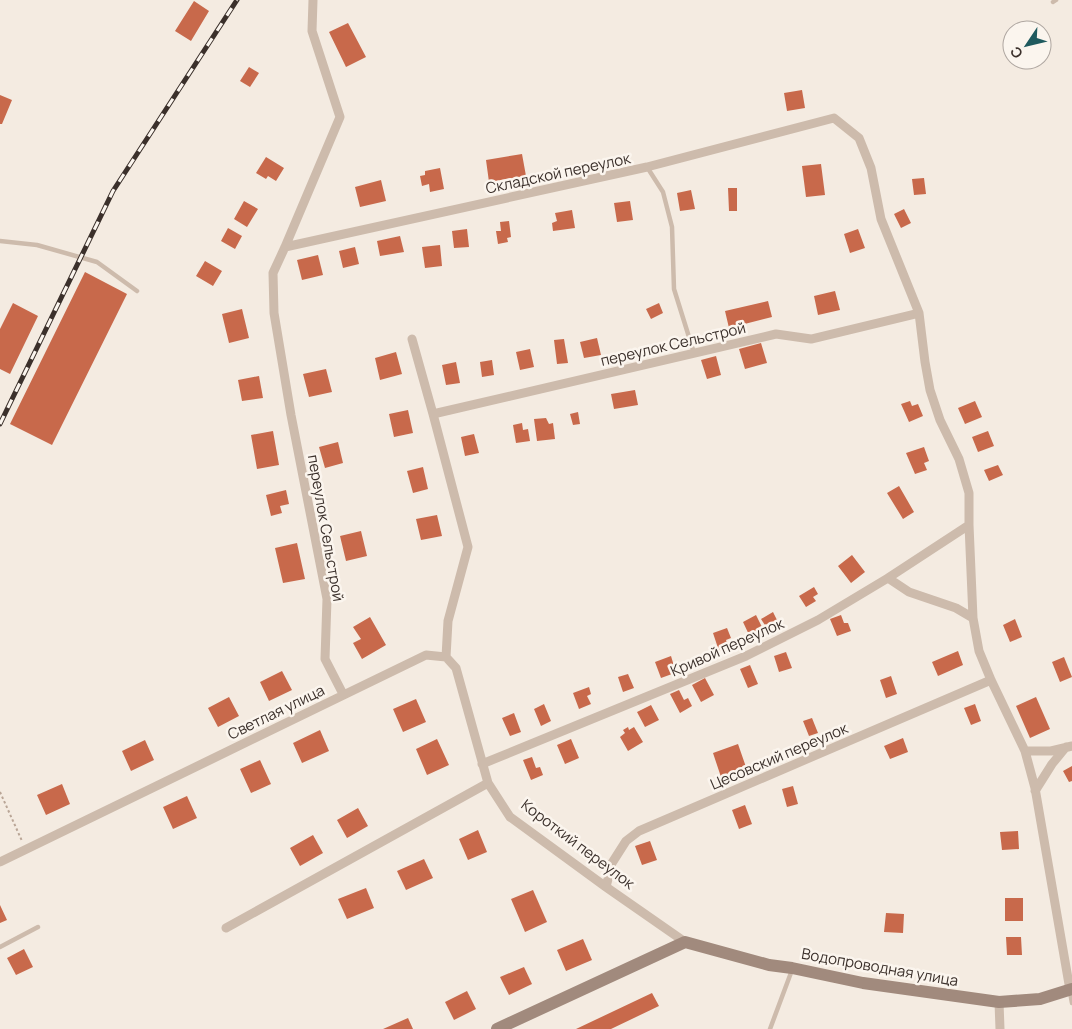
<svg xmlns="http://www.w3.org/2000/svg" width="1072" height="1029" font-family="Manrope,sans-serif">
	<rect width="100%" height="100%" fill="#f4ebe1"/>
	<!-- building -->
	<path fill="#c8694b" d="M194,1L209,11L191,41L175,31Z
		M348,23L366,57L346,67L329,32Z
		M249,67L259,73L250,87L240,81Z
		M802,90L805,108L787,111L784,93Z
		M0,95L12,100L2,124H0Z
		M522,154L526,176L489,182L486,160Z
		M266,157L284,168L276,181L268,176L266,179L256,173Z
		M821,164L825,195L806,197L802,166Z
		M440,168L444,189L430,192L429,184L422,186L420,176L425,175V171Z
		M924,178L926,194L914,195L912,179Z
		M381,180L386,201L360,207L355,187Z
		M728,188H737V211H729Z
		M691,190L695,209L680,211L677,193Z
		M244,201L258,209L247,227L234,219Z
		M630,201L633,220L617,222L614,203Z
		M904,209L911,223L901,228L894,214Z
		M572,210L575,228L553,231L552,223L557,221L555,213Z
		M509,221L511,237L507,238L508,242L498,244L496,231H501L500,222Z
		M228,228L242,236L235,249L221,241Z
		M467,229L469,247L454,248L452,231Z
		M858,229L865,248L850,253L844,234Z
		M400,236L404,252L380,256L377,241Z
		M440,245L442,266L425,268L422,247Z
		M355,247L359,264L343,268L339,251Z
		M318,255L323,275L302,280L297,260Z
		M205,261L222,271L213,286L196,276Z
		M85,272L127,294L52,445L10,424Z
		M835,291L840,310L818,315L814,296Z
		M768,301L772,317L729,328L725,311Z
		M13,303L38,316L10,374L0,369V329Z
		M659,303L663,313L651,319L646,309Z
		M242,309L249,338L229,343L222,314Z
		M597,338L601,355L584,358L580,342Z
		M564,339L568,363L557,364L554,340Z
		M761,343L767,363L745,369L739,349Z
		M530,349L534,367L520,370L516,352Z
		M396,352L402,374L380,380L375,358Z
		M716,356L721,375L707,379L701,360Z
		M492,360L494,375L482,377L480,362Z
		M456,362L460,383L446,385L442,365Z
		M326,369L332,392L309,397L303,374Z
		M259,376L263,398L242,401L238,380Z
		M635,390L638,405L614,409L611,394Z
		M910,401L912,406L918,404L923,416L909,422L901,404Z
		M975,401L982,417L965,424L958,408Z
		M408,410L413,433L394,437L389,414Z
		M578,412L580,424L573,425L570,414Z
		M546,418L549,424L553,423L555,439L537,441L534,419Z
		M522,423L523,430L528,429L530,441L516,443L513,425Z
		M273,431L279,465L257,469L251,435Z
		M988,431L994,446L978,452L972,437Z
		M474,434L479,453L465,456L461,437Z
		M338,442L343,463L325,468L319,447Z
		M924,447L929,461L924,463L927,470L915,474L906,453Z
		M998,465L1003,475L989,481L984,470Z
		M423,467L428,489L413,493L407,471Z
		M899,486L914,512L903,519L887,493Z
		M286,490L289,504L280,506L282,513L271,516L266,495Z
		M437,515L442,536L421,540L416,519Z
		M361,531L367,556L346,561L340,536Z
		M297,543L305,579L283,583L275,548Z
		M852,555L865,572L851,583L838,566Z
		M814,587L818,594L813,597L816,601L806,607L799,596Z
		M773,612L779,624L768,630L761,619Z
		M756,615L762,627L758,629L760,634L751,639L743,622Z
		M841,615L844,623H848L851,631L837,636L830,619Z
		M370,617L386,645L362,659L353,643L361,639L353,627Z
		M1015,619L1022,637L1010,642L1003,625Z
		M727,628L731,638L726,640L729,648L719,651L713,633Z
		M958,651L963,665L938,676L932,662Z
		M786,652L792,668L779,672L774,656Z
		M671,656L674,666L670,667L672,674L661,678L655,662Z
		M1064,657L1072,677L1060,682L1052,662Z
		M750,665L758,684L748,688L740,669Z
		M282,671L292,690L269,701L260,682Z
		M628,674L634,688L623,692L618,677Z
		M891,676L897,694L886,698L880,680Z
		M705,678L714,695L701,702L692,685Z
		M589,687L591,694L587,696L591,704L579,709L573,693Z
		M679,690L684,700L688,698L692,706L680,713L670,694Z
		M229,697L239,716L218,727L208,708Z
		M1036,697L1050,729L1030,738L1016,706Z
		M416,699L426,722L403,732L393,709Z
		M544,704L551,721L541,726L534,709Z
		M975,704L981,721L971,725L964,708Z
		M651,705L659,720L645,727L637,712Z
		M514,713L521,732L510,736L502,718Z
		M812,718L818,733L809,736L803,721Z
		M628,727L629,730L634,727L643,742L628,751L620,737L625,733L623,730Z
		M320,730L329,751L302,763L293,743Z
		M903,738L908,752L890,759L884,746Z
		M437,739L449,765L427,775L416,749Z
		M571,739L579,758L565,764L557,745Z
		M145,740L154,760L131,771L122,751Z
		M738,744L746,767L730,772L733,780L723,783L713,753Z
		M532,757L536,768L540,767L543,775L531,780L523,760Z
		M260,760L271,784L251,793L240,769Z
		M1072,766V781L1069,782L1063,771Z
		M62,784L70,804L46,815L37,795Z
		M793,786L798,804L787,807L782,789Z
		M187,796L197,818L173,829L163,807Z
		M745,805L752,824L739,829L732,810Z
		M358,808L368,826L347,838L337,820Z
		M478,830L487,852L468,860L459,839Z
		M1018,831L1019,849L1002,850L1000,832Z
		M313,835L323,853L300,866L290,848Z
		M650,841L657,860L642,865L635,846Z
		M424,859L433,878L406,890L397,871Z
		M366,888L374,908L347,919L338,899Z
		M533,890L547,922L525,932L511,899Z
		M1005,898H1023V921H1005Z
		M0,905L7,920L0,923Z
		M886,913L904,914L903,933L884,932Z
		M1006,937H1021L1022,955H1007Z
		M583,939L592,960L566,971L557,950Z
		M24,949L33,967L16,975L7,958Z
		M524,967L532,984L509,995L500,977Z
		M467,991L476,1009L454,1020L445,1002Z
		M652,993L659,1006L611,1029H576Z
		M408,1018L413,1029H383Z"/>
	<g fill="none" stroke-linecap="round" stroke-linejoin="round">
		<!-- path -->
		<path stroke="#b9a596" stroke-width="2" stroke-dasharray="2.5 2.5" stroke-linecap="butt" d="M0,792L22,841"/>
		<!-- lane -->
		<path stroke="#cdbbac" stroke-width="4.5" d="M1053,2L1056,0
			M647,167L663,192L672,227L674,289L694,353
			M0,241L37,245L97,262L137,291
			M0,947L38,927
			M1070,992L1072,1003
			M770,1029L792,970"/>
		<!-- street -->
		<path stroke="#cdbbac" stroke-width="9" d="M313,0L312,31L340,117L285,247L273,273L274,313L291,415L327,599L325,659L343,694
			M285,247L647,167L834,118L859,138L871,168L881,219L919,313L925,362L930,390L940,420L959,459L969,493V525L973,618L979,651L991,680L1025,751L1035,788L1070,990
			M412,339L433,414L468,547L448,621L446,657
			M433,414L776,334L811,339L919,313
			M888,578L909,592L956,608L973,618
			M1025,751H1051L1072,746
			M482,764L746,656L818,620L888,578L969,525
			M1035,791L1052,764L1066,747
			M0,862L426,655L446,657L456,668L488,783
			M606,887L612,863L626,841L639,831L991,680
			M226,928L488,783L510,817L606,887L685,942
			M999,1002L1000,1029"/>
		<!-- secondary -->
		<path stroke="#a18a7d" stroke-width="12" d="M497,1029L685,942L769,965L792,968L863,983L999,1002L1040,999L1072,989"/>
		<!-- rail casing -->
		<g stroke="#3b302b" stroke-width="5">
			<path id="rail" d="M0,424L113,191L237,0"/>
		</g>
		<!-- rail -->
		<use href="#rail" stroke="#fbf5ee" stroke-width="3" stroke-dasharray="9" stroke-linecap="butt"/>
	</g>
	<g text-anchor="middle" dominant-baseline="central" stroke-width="5" stroke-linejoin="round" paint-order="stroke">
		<!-- street labels -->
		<g font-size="15" fill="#3b302b" stroke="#fbf5ee">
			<text transform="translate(558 173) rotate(-12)">Складской переулок</text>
			<text transform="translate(673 344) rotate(-13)">переулок Сельстрой</text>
			<text transform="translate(326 528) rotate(80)">переулок Сельстрой</text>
			<text transform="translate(727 647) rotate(-24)">Кривой переулок</text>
			<text transform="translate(276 712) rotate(-26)">Светлая улица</text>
			<text transform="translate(779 756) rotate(-23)">Цесовский переулок</text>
			<text transform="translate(578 844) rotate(37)">Короткий переулок</text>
			<text transform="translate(880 967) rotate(10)">Водопроводная улица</text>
		</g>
	</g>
	<!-- north arrow -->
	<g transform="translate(1027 45) rotate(235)"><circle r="24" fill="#fbf5ee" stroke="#aea6a0"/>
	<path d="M0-4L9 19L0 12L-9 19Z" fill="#1f5a5e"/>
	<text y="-8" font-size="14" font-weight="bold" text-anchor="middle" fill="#3b302b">С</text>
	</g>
</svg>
